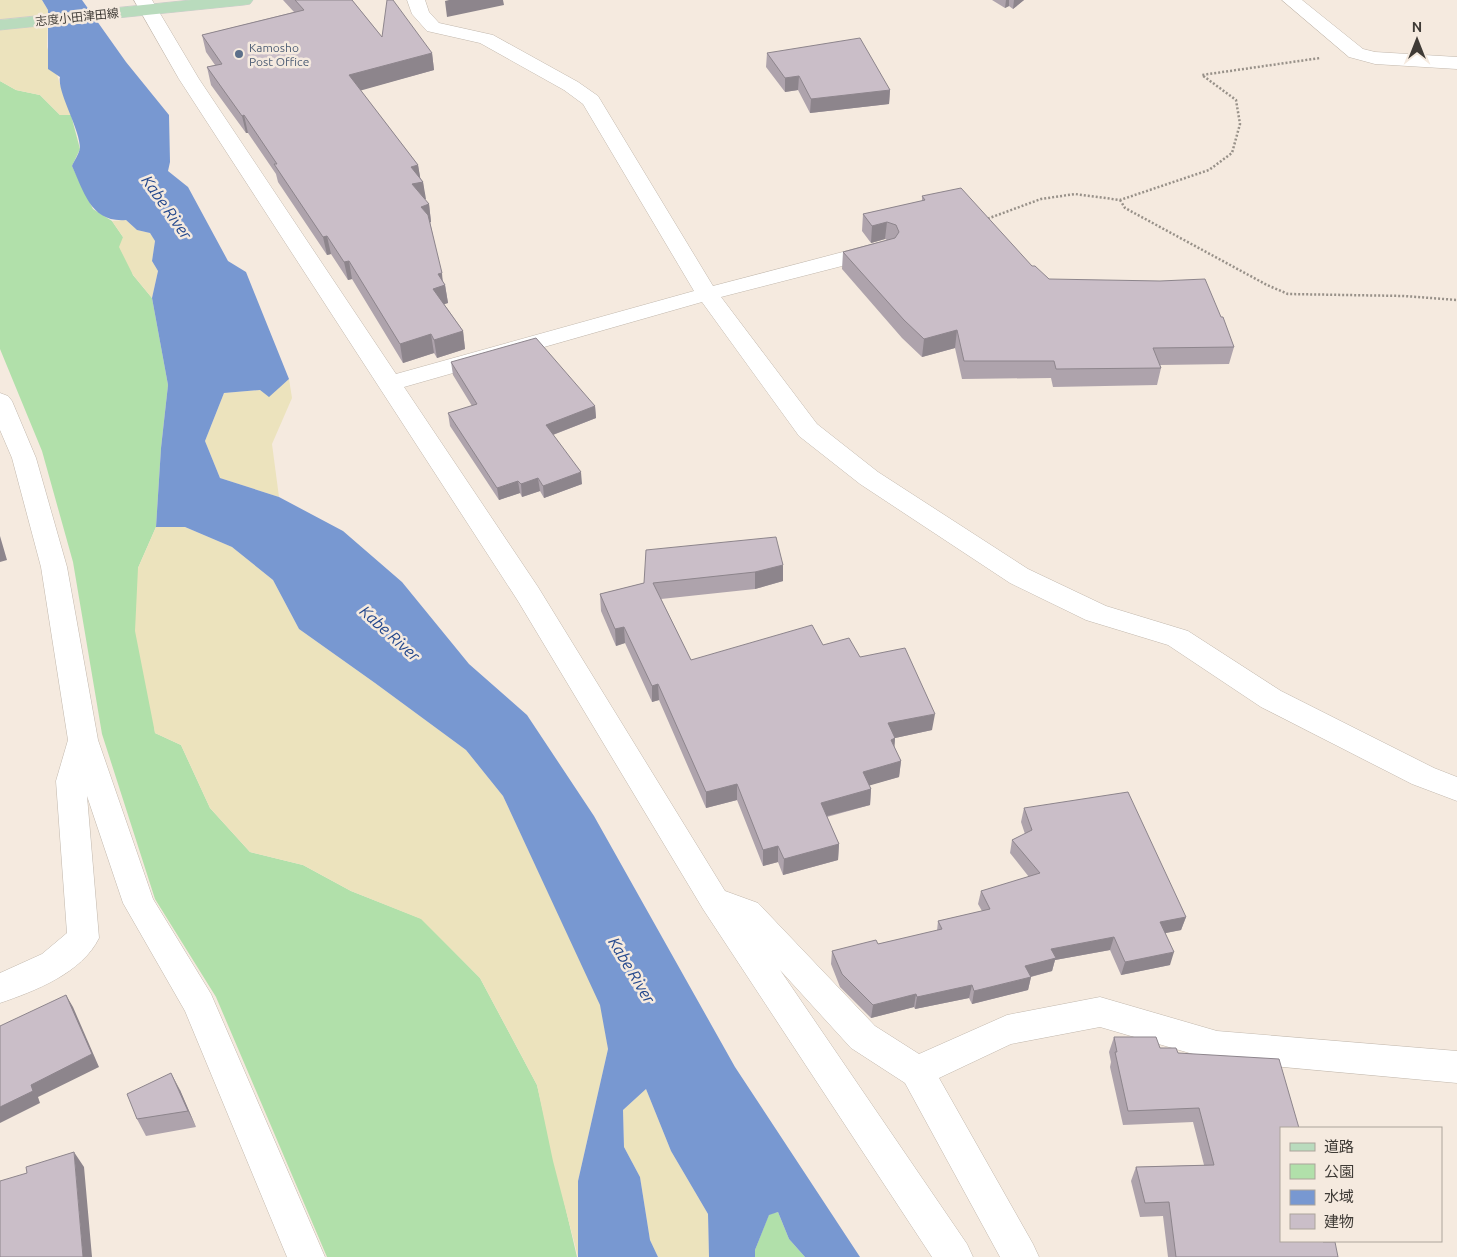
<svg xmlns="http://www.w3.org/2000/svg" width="1457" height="1257" font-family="Ubuntu,'Noto Sans JP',sans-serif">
	<rect width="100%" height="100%" fill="#f5eadf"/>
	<!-- green -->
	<path fill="#b1e0aa" d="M0,81L16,90L40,95L60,115H71L80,149L72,166L93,209L112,221L123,237L133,275L152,298L168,385L161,448L156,527L138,568L155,733L181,745L210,808L250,852L303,865L351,891L422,919L480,978L537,1085L577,1257H327L216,997L155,899L102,734L73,562L42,451L0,349Z
		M778,1212L789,1239L805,1257H755V1250L769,1214Z"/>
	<!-- sand -->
	<path fill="#ece3bd" d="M0,0H42L48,10L47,47L71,115H60L40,95L16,90L0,81Z
		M126,220L137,230L150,233L155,241L152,261L158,271L152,298L133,275L119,247L123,237L112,221Z
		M289,379L292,398L272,444L279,497L220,478L205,441L224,393L260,390L269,396Z
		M156,527H185L232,547L273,580L299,629L375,683L466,750L503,796L601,1005L608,1049L578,1181V1257L553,1161L537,1085L480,978L421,919L351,891L303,865L250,852L210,808L181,745L155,733L135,631L138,568Z
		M646,1089L671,1151L708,1214L709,1257H658L650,1240L640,1177L624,1147L623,1110Z"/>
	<!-- water -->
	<path fill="#7898d1" d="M42,0H82L126,62L169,115L170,162L168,171L188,187L228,261L246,272L289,379L269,397L260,390L224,393L205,441L220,478L279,497L343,531L402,582L469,664L527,715L594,816L735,1067L860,1257H805L789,1239L778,1212L769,1215L755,1250V1257H709L708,1214L671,1151L646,1089L623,1110L624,1147L640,1177L650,1240L658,1257H578V1181L608,1049L600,1005L503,796L466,750L375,683L299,629L273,580L232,547L185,527H156L161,448L168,385L152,298L158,271L152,261L155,241L150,233L137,230L126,220C91,223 84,192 72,166C74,161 79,154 80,148C80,129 57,92 60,77L48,69V10Z"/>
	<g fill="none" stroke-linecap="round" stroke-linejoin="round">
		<!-- minor casing -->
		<g stroke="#c2b8ad" stroke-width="1">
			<path id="minor" d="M134,0H152L199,79L396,374L694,291L583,104L564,90L480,43L427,31L412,14L407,0H425L429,12L439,23L493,35L578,82L598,96L713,286L877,243L885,245L888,250L885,255L721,297L817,424L878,472L1028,569L1106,606L1188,631L1281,691L1434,768L1457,777V801L1412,784L1261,707L1168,645L1086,620L1010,583L860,484L799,436L702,302L404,387L538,587L725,891L758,903L875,1026L919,1054L1007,1015L1100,997L1217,1031L1457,1051V1083L1217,1061L1100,1027L1011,1044L939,1078L1033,1244L1039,1257H1000L905,1083L851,1048L780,970L967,1244L973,1257H932L703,909L518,601L179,79Z
				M1282,0H1302L1363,49L1375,52L1457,57V69L1375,64L1349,57Z
				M0,393L8,396L12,401L36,458L67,567L98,740L153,899L211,994L325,1257H287L185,1011L123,903L87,796L99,938C82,973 35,991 0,1003V973L42,954L67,933L56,781L68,740L41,567L12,458L0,430Z"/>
		</g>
		<!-- major casing -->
		<g stroke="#cdcccb" stroke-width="1">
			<path id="major" d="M191,0H253L250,4L244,5L0,30V20Z"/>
		</g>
		<!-- path -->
		<path stroke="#989189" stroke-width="2.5" stroke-dasharray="2 2" stroke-linecap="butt" d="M1120,200L1125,208L1267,285L1288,294L1404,296L1457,300
			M984,220L1041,199L1075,194L1120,200L1209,170L1232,153L1240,124L1236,100L1202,75L1320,58"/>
		<!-- minor -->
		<use href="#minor" fill="#fff" fill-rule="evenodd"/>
		<!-- major -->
		<use href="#major" fill="#b9dbbd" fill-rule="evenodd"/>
	</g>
	<!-- wall -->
	<path fill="#aea3ac" d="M283,0H352L382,37L432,53L434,70L360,90L418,165L420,178L423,182L425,200L429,204L431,222H430L443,282L445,285L448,303L444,304L463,331L465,349L437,358L434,353L403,363L352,279L348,280L331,254L327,255L278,182L276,174L248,133H246L211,85L207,67L215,65L206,52L202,35L294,12Z
		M992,0H1024L1013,9L1009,6L1005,8Z
		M767,53L890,90L889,104L810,113L798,90L785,92L766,67Z
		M922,196L1032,266L1049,279L1234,347L1229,364L1160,365L1161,368L1157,385L1053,387L1051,378L962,379L955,348L922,357L902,338L842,269L843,252L887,240L885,239L871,243L862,231L863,214L922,201Z
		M451,362L595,406L596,418L553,435L582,484L544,498L540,491L522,497L520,493L499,500L450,426L448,413L472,406L453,375Z
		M783,565V581L755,589L661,599L691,660L823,645L860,657L932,730L895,738L894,747L901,761L899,777L869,785L871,789L870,805L827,817L839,844L838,860L783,875L778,862L763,866L737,800L706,808L659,700L652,702L625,643L616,646L601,611L600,594L644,583Z
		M1024,808L1186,917L1181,930L1165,933L1170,965L1121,975L1110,950L1055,960L1052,971L1031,977L1028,990L972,1004L969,998L915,1009L914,1007L871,1018L840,987L831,964L832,951L878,944L937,931L938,921L982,911L978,904L981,891L1029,877L1010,853L1012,840L1025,834L1021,822Z
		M1114,1037L1178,1053L1281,1128L1323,1242L1338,1257H1168L1163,1216L1140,1217L1131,1181L1136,1167L1204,1165L1193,1122L1123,1125L1110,1067L1111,1062L1109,1052Z
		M180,1090L196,1127L146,1136L137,1119Z"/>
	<!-- shaded-wall -->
	<path fill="#8d858c" d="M449,0H503L504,5L447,17L445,1Z
		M1006,0H1009V6L1005,8Z
		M1014,0H1024L1013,9Z
		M432,53L434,70L352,93L349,75Z
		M799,76L798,90L785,92V78Z
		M890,90L889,104L810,113L811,99Z
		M244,115L248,133H246L242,116Z
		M418,165L421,182H423L426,199L415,202L411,167Z
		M429,204L431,222L424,225L421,207Z
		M887,222L885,239L871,243L872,226Z
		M327,236L331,254L327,255L323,237Z
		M349,261L352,279L348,280L344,262Z
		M442,273L443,286L445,285L448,303L435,307L433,289L438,274Z
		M957,330L955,348L922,357L924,339Z
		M463,331L465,349L437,358L434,340Z
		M431,334L434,353L403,363L400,344Z
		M595,406L596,418L547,437L546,425Z
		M581,472L582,484L544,498L543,486Z
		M538,478L540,491L522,497L521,484Z
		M518,481L520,493L499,500L497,488Z
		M0,536L7,560L0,562Z
		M783,565V581L755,589V572Z
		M624,627L625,643L616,646L615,629Z
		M658,684L659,700L652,702V686Z
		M935,714L932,730L886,740L888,723Z
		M895,738L894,754L891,740Z
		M901,761L899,777L861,788L863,772Z
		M737,784V800L706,808V792Z
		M871,789L870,805L819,818L821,803Z
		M839,844L838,860L783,875L784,859Z
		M778,846V862L763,866V850Z
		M1186,917L1181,930L1156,935L1160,922Z
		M1114,937L1110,950L1055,960L1052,971L1022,979L1025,966L1051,949Z
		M1174,952L1170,965L1121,975L1125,962Z
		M1031,977L1028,990L972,1004L974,991Z
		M972,985L969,998L915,1009L917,997Z
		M916,994L914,1007L871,1018L873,1005Z
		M66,995L73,1007L99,1067L38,1097L40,1103L0,1123V1107L31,1085Z
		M171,1073L180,1090L196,1127L188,1111Z
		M74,1152L84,1167L92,1257H83Z"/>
	<!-- building -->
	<path fill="#cabec8" stroke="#8d858c" d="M295,0H352L382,37L387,0H393L432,53L349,75L418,165L411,167L423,182L412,184L429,204L421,207L428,215L442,273L438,274L445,285L433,289L463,331L434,340L431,334L400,344L349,261L344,262L327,236L323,237L274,164H277L244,115L242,116L207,67L222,64L202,35L304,10Z
		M860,38L890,90L811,99L799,76L785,78L767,53Z
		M961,188L1032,266H1035L1049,279L1160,281L1205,279L1221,317H1223L1234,347L1153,348L1161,368L1056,369L1054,361H964L957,330L924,339L904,320L843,252L895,238L899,232L896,225L887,222L872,226L863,214L925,200L922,196Z
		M536,338L595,406L546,425L581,472L543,486L538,478L521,484L518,481L497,488L448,413L477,404L451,362Z
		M776,537L783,565L755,572L653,583L691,660L812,625L823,645L849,638L860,657L905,648L935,714L888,723L895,738L891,740L901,761L863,772L871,789L821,803L839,844L784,859L778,846L763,850L737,784L706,792L658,684L652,686L624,627L615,629L600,594L644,583L646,550Z
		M1128,792L1186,917L1160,922L1174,952L1125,962L1114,937L1051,949L1056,958L1025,966L1031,977L974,991L972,985L917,997L916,994L873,1005L842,974L832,951L876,940L878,944L942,929L938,921L990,909L981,891L1040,873L1012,840L1032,830L1024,808Z
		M66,995L92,1054L31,1085L33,1091L0,1107V1026Z
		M1114,1037H1156L1160,1048H1176L1178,1053L1279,1059L1299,1128H1281V1241H1323V1242H1335L1338,1257H1176L1169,1202L1145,1203L1136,1167L1214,1165L1199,1108L1128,1111L1115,1052H1117Z
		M171,1073L188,1111L137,1119L127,1094Z
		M74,1152L83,1257H0V1181L27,1173L26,1167Z"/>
	<!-- markers -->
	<circle fill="#5c6f8a" stroke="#f5eadf" stroke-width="2" cx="239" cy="54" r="5"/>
	<g text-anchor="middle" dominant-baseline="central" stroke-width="5" stroke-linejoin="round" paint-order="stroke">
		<!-- far-street labels -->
		<g font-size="12" fill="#3f3b36" stroke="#f5eadf">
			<text transform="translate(77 17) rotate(-6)">志度小田津田線</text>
		</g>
		<!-- far-service labels -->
		<g font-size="12" fill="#4e5e75" stroke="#f5eadf" text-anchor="start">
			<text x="249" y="47">Kamosho<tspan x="249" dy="14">Post Office</tspan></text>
		</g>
		<!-- water labels -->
		<g font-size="16" font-style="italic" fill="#24488d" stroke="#f5eadf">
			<text transform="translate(167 207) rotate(55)">Kabe River</text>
			<text transform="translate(390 633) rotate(42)">Kabe River</text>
			<text transform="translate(632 970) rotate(59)">Kabe River</text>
		</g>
	</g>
	<!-- legend -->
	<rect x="1280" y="1127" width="162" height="115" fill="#f5eadf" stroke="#aca49b"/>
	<rect x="1290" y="1143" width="25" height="8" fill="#b9dbbd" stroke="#aca49b"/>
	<text x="1324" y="1152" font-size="15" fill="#3f3b36">道路</text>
	<rect x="1290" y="1164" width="25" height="15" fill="#b1e0aa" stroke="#aca49b"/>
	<text x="1324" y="1177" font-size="15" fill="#3f3b36">公園</text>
	<rect x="1290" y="1190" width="25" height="15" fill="#7898d1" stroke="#aca49b"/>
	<text x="1324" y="1202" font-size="15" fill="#3f3b36">水域</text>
	<rect x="1290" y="1214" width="25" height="15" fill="#cabec8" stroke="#aca49b"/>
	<text x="1324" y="1227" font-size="15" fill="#3f3b36">建物</text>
	<!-- north arrow -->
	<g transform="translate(1417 40)" stroke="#f5eadf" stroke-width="4" paint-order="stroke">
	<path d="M0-4L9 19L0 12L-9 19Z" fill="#3f3b36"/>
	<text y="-8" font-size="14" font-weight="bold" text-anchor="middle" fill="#3f3b36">N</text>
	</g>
</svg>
